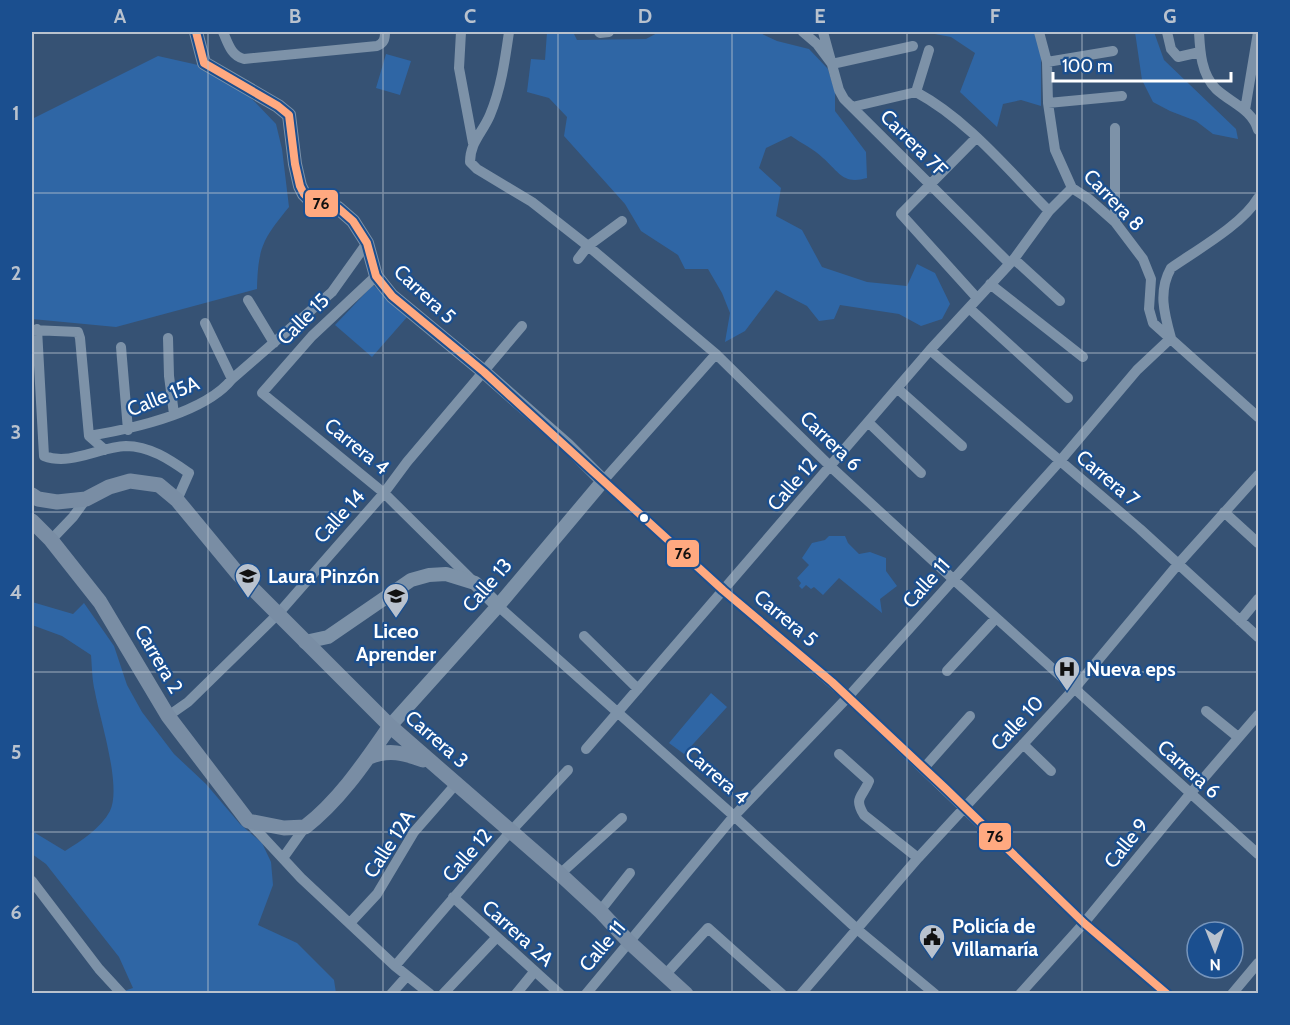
<svg xmlns="http://www.w3.org/2000/svg" width="1290" height="1025" font-family="Cabin,sans-serif">
	<rect width="100%" height="100%" fill="#365274"/>
	<!-- green -->
	<path fill="#2f66a5" d="M547,32H573L577,40L646,39L659,32H758L777,41L809,49L828,69L835,92V111L866,152L867,178C843,185 839,172 823,158C814,149 801,143 791,136L766,148L759,168L781,188L776,216L802,230L822,267L867,282L907,286L917,264L935,273L950,304L942,319L921,326L899,314L840,305L834,319L819,321L807,306L776,290L745,331L725,342L730,313L722,293L708,269H685L678,255L641,231L625,204L564,136L567,117L549,98L527,92L531,59L545,60Z
		M924,32H1041V106L1021,100L1003,104L997,127L960,92L975,53L951,37Z
		M1135,32H1154L1164,60L1236,129L1238,139L1213,134L1196,121L1170,111L1153,102L1142,80Z
		M386,54L411,61L400,95L376,88Z
		M158,56L198,65L251,98L276,124L282,149L289,207C263,239 258,247 257,289L116,327L32,319V119Z
		M373,285L408,316L372,357L335,325Z
		M829,536H845L848,543L859,554L870,552L886,558V571L897,586L880,599L882,613L839,578L823,595L814,587L811,589L806,585L802,589L799,586L801,583L797,578L809,565L802,558L812,543L825,540Z
		M32,602L73,614L84,603L114,646L127,685L142,712L174,754L206,784L240,824L262,843L271,862L273,885L258,925L297,943L334,980L336,993H118L133,988L119,957L46,864L32,854V831L65,851C81,841 101,828 110,811C122,786 100,720 95,692C92,680 92,667 91,655L62,636L32,625Z
		M711,693L727,707L684,754L669,743Z"/>
	<g fill="none" stroke-linecap="round" stroke-linejoin="round">
		<!-- minor -->
		<path stroke="#7d92a8" stroke-width="10" d="M223,32C228,43 231,56 244,59L377,46C384,43 385,39 385,32
			M461,32L459,68L473,143
			M509,32C505,60 501,89 490,115C483,132 470,142 470,162L477,169L532,202L588,246L716,354L831,467L953,579L1258,854
			M599,32L600,33L609,32
			M803,32L817,44L832,64L913,46
			M823,32L839,90L844,99L1009,263
			M1039,32L1047,62L1048,103L1055,150L1072,188L1089,199L1115,222L1143,259L1151,279L1149,309L1153,323L1258,417
			M1167,32L1171,49L1178,57L1200,52
			M1199,32C1200,51 1201,74 1216,89C1231,103 1252,109 1258,130
			M1047,62L1113,51
			M916,92C968,120 1008,170 1049,211
			M1048,103L1122,96
			M852,107L916,92L929,50
			M1245,110L1258,32
			M976,138L901,214L977,298
			M1115,222V128
			M578,259L588,246L622,221
			M1014,259L1060,301
			M376,276L312,336L262,393L384,493L475,583
			M990,284L1083,357
			M248,300L274,343
			M969,308L1068,398
			M205,323L232,379
			M37,329L44,456C71,466 99,447 126,446C150,446 170,460 189,473L177,500
			M32,330L78,332L80,338L89,436L105,450
			M168,338L169,376L174,414
			M121,347L128,430
			M930,350L1140,529L1258,637
			M716,354L603,481L723,590L848,697L1084,923L1167,994
			M898,389L962,446
			M869,423L921,473
			M89,436C131,429 205,413 232,379L332,292L367,243
			M1224,512L1258,543
			M51,540L73,517L86,499
			M498,606L734,816L858,930L935,994
			M1240,621L1258,599
			M584,636L638,689
			M947,671L996,618
			M1206,711L1238,737
			M168,716L188,702L278,614L384,493L407,462L522,326
			M1023,744L1051,771
			M586,749L930,350L1014,259L1049,211L1072,188
			M839,754L869,781C863,797 853,797 864,815L918,858
			M924,768L970,716
			M248,821L301,878L395,966L430,994
			M283,858L305,827
			M560,874L622,818
			M32,881L99,969L122,994
			M453,897L560,994
			M600,911L630,873
			M350,923L377,894L414,832L456,784
			M395,966L511,831L568,770
			M665,975L708,928L782,994
			M391,994L407,976
			M443,994L496,938
			M516,994L534,972
			M586,994L734,816L848,697L1060,461L1137,370L1171,338C1164,313 1158,291 1171,268C1197,250 1243,224 1258,198
			M801,994L918,858L1074,689L1179,563L1258,475
			M1020,994L1084,923L1190,794L1258,715
			M1232,994L1258,963"/>
		<!-- tertiary -->
		<path stroke="#7d92a8" stroke-width="14" d="M196,32L204,63L278,106L289,115L295,164L300,186L304,194L311,201L338,208L353,221L367,243L376,276L392,296L484,372L567,445L603,481L498,606L390,726
			M305,642L328,637L411,580L429,575L446,574L475,583L498,606"/>
		<!-- secondary -->
		<path stroke="#798da4" stroke-width="15" d="M32,495L38,499L57,502L86,499L109,487L130,481L159,485L177,500L239,575L390,726L560,874L600,911L629,942L686,994
			M32,521L51,540L100,602L168,716L248,821L284,828L305,827C340,800 365,762 390,726
			M369,757C389,749 404,753 423,760"/>
		<!-- bus-1 casing -->
		<g stroke="#1b4f8f" stroke-width="12">
			<path id="bus-1" d="M196,32L204,63L278,106L289,115L295,164L300,186L304,194L311,201L338,208L353,221L367,243L376,276L392,296L484,372L723,590L832,682L946,789L1084,923L1167,994"/>
		</g>
		<!-- bus-1 -->
		<use href="#bus-1" stroke="#ffa980" stroke-width="8"/>
	</g>
	<!-- grid -->
	<path fill="none" stroke="#b9c2ce" stroke-width="1.5" stroke-opacity="0.55" d="M208,32V994M383,32V994M558,32V994M732,32V994M907,32V994M1082,32V994M32,193H1258M32,353H1258M32,512H1258M32,672H1258M32,832H1258"/>
	<!-- icons -->
	<defs>
		<g id="school-pin" transform="scale(1.35)"><path d="M0 17L-7.5 6A9.5 9.5 0 1 1 7.5 6Z" fill="#b9c2ce" stroke="#1b4f8f"/><path d="M0-5L7-2L0 1L-7-2ZM-4 1L0 2.5L4 1V4Q0 6-4 4Z" fill="#111"/></g>
		<g id="hospital-pin" transform="scale(1.35)"><path d="M0 17L-7.5 6A9.5 9.5 0 1 1 7.5 6Z" fill="#b9c2ce" stroke="#1b4f8f"/><path d="M-5-5h3v3.5h4V-5h3V5h-3V1.5h-4V5h-3Z" fill="#111"/></g>
		<g id="civic-pin" transform="scale(1.35)"><path d="M0 17L-7.5 6A9.5 9.5 0 1 1 7.5 6Z" fill="#b9c2ce" stroke="#1b4f8f"/><path d="M-.6-6.5H3V-4.5H.6V-3L4-1V1h2V6H-6V1h2V-1L-.6-3ZM-1.2 2.5V6h2.4V2.5Z" fill="#111"/></g>
	</defs>
	<g fill-rule="evenodd">
		<use href="#school-pin" x="248" y="576"/>
		<use href="#school-pin" x="396" y="596"/>
		<use href="#hospital-pin" x="1067" y="669"/>
		<use href="#civic-pin" x="932" y="937"/>
	</g>
	<!-- markers -->
	<circle fill="#fff" stroke="#1b4f8f" stroke-width="2" cx="644" cy="518" r="5"/>
	<g text-anchor="middle" dominant-baseline="central" stroke-width="4.5" stroke-linejoin="round" paint-order="stroke">
		<!-- street labels -->
		<g font-size="20" fill="#fff" stroke="#1b4f8f">
			<text transform="translate(914 143) rotate(45)">Carrera 7F</text>
			<text transform="translate(1114 200) rotate(46)">Carrera 8</text>
			<text transform="translate(425 294) rotate(43)">Carrera 5</text>
			<text transform="translate(303 319) rotate(-45)">Calle 15</text>
			<text transform="translate(163 396) rotate(-22)">Calle 15A</text>
			<text transform="translate(831 441) rotate(44)">Carrera 6</text>
			<text transform="translate(357 446) rotate(39)">Carrera 4</text>
			<text transform="translate(1108 478) rotate(40)">Carrera 7</text>
			<text transform="translate(792 484) rotate(-49)">Calle 12</text>
			<text transform="translate(339 516) rotate(-48)">Calle 14</text>
			<text transform="translate(926 583) rotate(-48)">Calle 11</text>
			<text transform="translate(487 585) rotate(-49)">Calle 13</text>
			<text transform="translate(786 618) rotate(40)">Carrera 5</text>
			<text transform="translate(159 659) rotate(60)">Carrera 2</text>
			<text transform="translate(1017 723) rotate(-47)">Calle 10</text>
			<text transform="translate(437 739) rotate(41)">Carrera 3</text>
			<text transform="translate(1189 769) rotate(42)">Carrera 6</text>
			<text transform="translate(717 775) rotate(41)">Carrera 4</text>
			<text transform="translate(1126 843) rotate(-51)">Calle 9</text>
			<text transform="translate(389 844) rotate(-57)">Calle 12A</text>
			<text transform="translate(467 855) rotate(-49)">Calle 12</text>
			<text transform="translate(518 933) rotate(42)">Carrera 2A</text>
			<text transform="translate(602 946) rotate(-50)">Calle 11</text>
		</g>
		<!-- poi labels -->
		<g font-size="20" font-weight="bold" fill="#fff" stroke="#1b4f8f" text-anchor="start">
			<text x="268" y="576">Laura Pinzón</text>
			<text x="396" y="631" text-anchor="middle">Liceo<tspan x="396" dy="23">Aprender</tspan></text>
			<text x="1086" y="669">Nueva eps</text>
			<text x="952" y="926">Policía de<tspan x="952" dy="23">Villamaría</tspan></text>
		</g>
	</g>
	<g stroke="#1b4f8f" stroke-width="2">
		<rect x="304" y="189" width="35" height="29" rx="6" fill="#ffa980"/>
		<rect x="666" y="539" width="34" height="29" rx="6" fill="#ffa980"/>
		<rect x="978" y="822" width="34" height="29" rx="6" fill="#ffa980"/>
	</g>
	<g font-size="16" text-anchor="middle" font-weight="bold" fill="#111">
		<text x="321" y="209">76</text>
		<text x="683" y="559">76</text>
		<text x="995" y="842">76</text>
	</g>
	<!-- border -->
	<rect width="1290" height="1025" fill="none" stroke="#1b4f8f" stroke-width="66"/>
	<!-- north arrow -->
	<g transform="translate(1215 950) rotate(179)"><circle r="28" fill="#1b4f8f" stroke="#7695bc" stroke-width="1.5"/>
	<path d="M0-4.5L10 22L0 15L-10 22Z" fill="#b9c2ce"/>
	<text y="-9" font-size="16" font-weight="bold" text-anchor="middle" fill="#ffffff">N</text>
	</g>
	<!-- scale -->
	<path d="M1053 72v9h178v-9" fill="none" stroke="#ffffff" stroke-width="3"/>
	<text x="1062" y="72" font-size="18" fill="#ffffff" stroke="#1b4f8f" stroke-width="4.5" paint-order="stroke">100 m</text>
	<rect x="33" y="33" width="1224" height="959" fill="none" stroke="#b9c2ce" stroke-width="2"/>
	<g font-size="20" text-anchor="middle" font-weight="bold" fill="#b9c2ce">
		<text x="120" y="23">A</text>
		<text x="295" y="23">B</text>
		<text x="470" y="23">C</text>
		<text x="645" y="23">D</text>
		<text x="820" y="23">E</text>
		<text x="995" y="23">F</text>
		<text x="1170" y="23">G</text>
		<text x="16" y="120">1</text>
		<text x="16" y="280">2</text>
		<text x="16" y="439">3</text>
		<text x="16" y="599">4</text>
		<text x="16" y="759">5</text>
		<text x="16" y="919">6</text>
	</g>
</svg>
